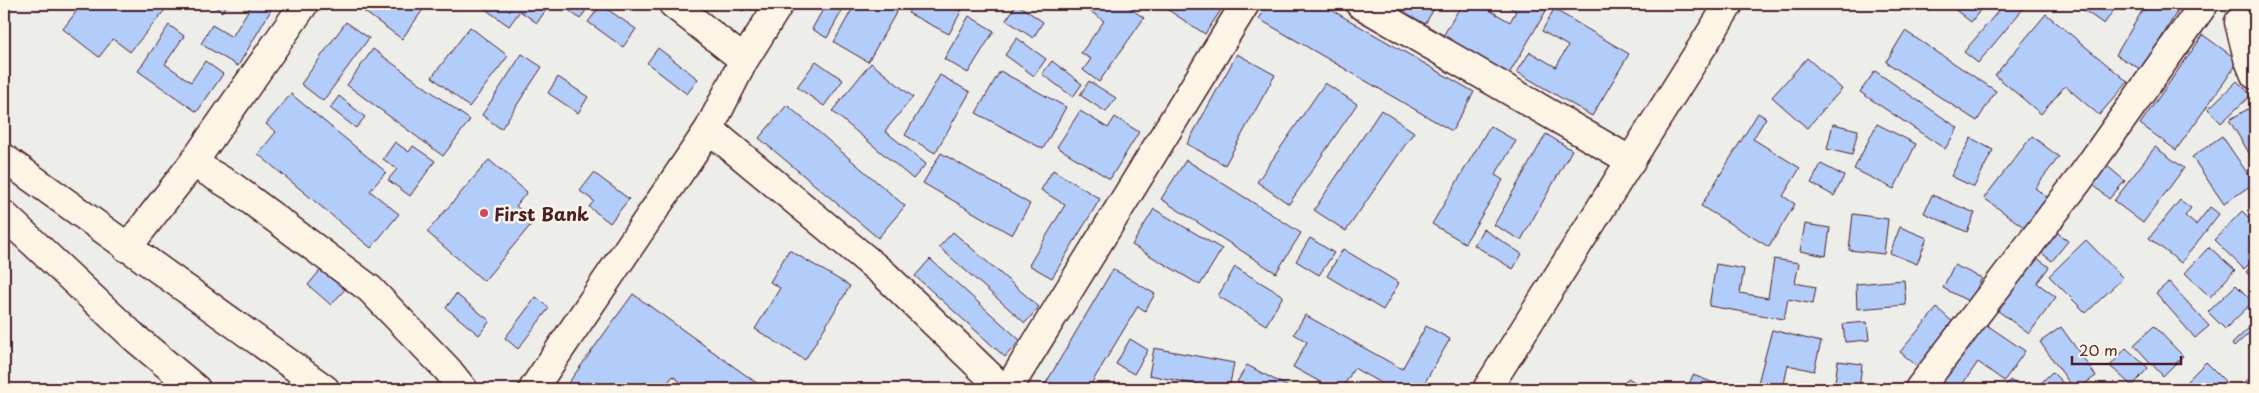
<svg xmlns="http://www.w3.org/2000/svg" width="2259" height="393" font-family="'Playpen Sans',sans-serif">
	<rect width="100%" height="100%" fill="#edede9"/>
	<filter id="ink" filterUnits="userSpaceOnUse"><feTurbulence type="fractalNoise" baseFrequency=".02" numOctaves="2"/><feDisplacementMap in="SourceGraphic" scale="10" xChannelSelector="R" yChannelSelector="G"/><feConvolveMatrix kernelMatrix="1 2 1 2 8 2 1 2 1" color-interpolation-filters="sRGB"/></filter>
	<g filter="url(#ink)">
		<!-- building -->
		<path fill="#b3cdfb" stroke="#4a1f2b" d="M82,4H168L169,5L130,52L113,39L99,57L63,29Z
			M211,4H228L222,12Z
			M252,4H261L271,10L238,66L201,44L212,25L232,37Z
			M366,4H427L402,39L362,10Z
			M478,4H550L537,23L520,11L509,26Z
			M561,4H590L580,19Z
			M732,4H747L743,11Z
			M826,4L845,5L827,38L812,29Z
			M855,4H901L868,62L834,42Z
			M913,4H965L949,34L908,13Z
			M1017,4L1043,22L1033,38L1006,20Z
			M1080,4H1124L1144,18L1099,82L1083,70L1091,59L1081,53L1104,21Z
			M1159,4H1225L1205,34Z
			M1268,4H1321L1474,92L1452,131L1259,19Z
			M1391,4H1437L1425,24Z
			M1462,4H1479L1510,22L1516,11L1504,4H1550L1509,74L1443,36Z
			M1948,4H1985L1971,22Z
			M2004,4H2027L1978,63L1964,52Z
			M2075,4H2118L2104,24Z
			M2146,4H2167L2178,10L2142,70L2116,55Z
			M601,5L636,29L623,47L588,22Z
			M1554,9L1629,54L1592,116L1517,72L1530,52L1556,67L1568,46L1542,31Z
			M2046,14L2128,82L2099,115L2065,86L2041,114L1995,75Z
			M969,16L994,31L968,73L944,59Z
			M346,22L369,38L323,101L301,84Z
			M169,25L184,36L165,64L191,82L205,61L223,74L197,112L138,71Z
			M470,27L508,56L469,107L432,77Z
			M1905,31L1996,91L1977,121L1886,62Z
			M2203,35L2239,61L2176,150L2140,124Z
			M1017,38L1046,59L1034,76L1005,55Z
			M658,48L698,79L687,94L647,63Z
			M373,49L470,120L443,156L347,85Z
			M522,54L542,67L501,129L482,115Z
			M1237,54L1275,75L1225,165L1187,144Z
			M1807,58L1842,89L1807,128L1772,97Z
			M816,61L843,80L824,106L797,87Z
			M1052,61L1082,84L1073,97L1042,74Z
			M871,63L913,97L885,131L926,164L913,179L832,111Z
			M1000,71L1066,107L1043,149L976,113Z
			M1875,71L1958,128L1945,149L1860,92Z
			M940,75L970,92L935,153L905,135Z
			M558,77L588,97L578,113L548,93Z
			M1089,81L1116,98L1106,112L1080,95Z
			M2237,81L2251,95L2221,123L2208,109Z
			M1325,83L1357,104L1289,204L1257,182Z
			M291,94L386,172L370,191L399,214L371,248L258,154L276,132L266,124Z
			M339,96L365,117L356,128L330,108Z
			M787,105L905,206L878,238L759,138Z
			M2253,106L2255,109L2254,161L2229,120Z
			M1381,110L1414,132L1346,231L1314,210Z
			M1080,111L1108,128L1115,117L1139,132L1110,179L1057,147Z
			M1758,113L1766,118L1753,139L1800,168L1783,196L1795,204L1769,247L1701,206Z
			M1833,124L1858,130L1852,155L1827,149Z
			M1877,124L1916,144L1894,189L1854,169Z
			M1490,126L1516,141L1495,175L1503,180L1465,243L1432,224Z
			M1546,134L1572,150L1521,240L1494,225Z
			M2032,136L2059,157L2035,188L2048,198L2025,228L1984,198Z
			M2222,136L2254,183L2224,204L2192,157Z
			M1971,138L1993,150L1974,187L1951,176Z
			M395,142L409,152L413,146L435,161L410,196L388,180L397,169L383,159Z
			M2155,147L2184,168L2143,223L2114,201Z
			M941,153L1030,204L1012,235L923,183Z
			M489,160L527,192L516,206L534,221L484,281L427,232Z
			M1186,160L1301,233L1276,273L1161,199Z
			M1821,164L1844,176L1834,196L1811,183Z
			M2105,164L2125,181L2109,199L2090,182Z
			M1053,170L1100,199L1052,278L1029,265L1065,205L1041,190Z
			M594,173L629,199L610,223L589,207L594,201L580,191Z
			M1932,195L1975,213L1967,232L1924,213Z
			M2180,200L2191,208L2185,216L2196,225L2210,207L2219,214L2181,263L2149,238Z
			M1154,209L1222,249L1200,285L1132,245Z
			M2242,211L2255,224V258L2244,269L2214,240Z
			M1853,214L1888,219L1884,254L1849,250Z
			M1805,224L1830,228L1826,256L1800,251Z
			M1900,227L1927,238L1917,264L1890,253Z
			M2050,227L2068,241L2052,261L2034,247Z
			M1483,229L1522,254L1513,269L1474,245Z
			M953,232L1039,307L1025,323L939,247Z
			M1310,238L1334,253L1319,275L1296,261Z
			M2086,240L2123,278L2086,313L2049,276Z
			M2209,247L2235,270L2210,297L2185,273Z
			M1343,249L1399,283L1383,310L1327,276Z
			M789,250L850,286L805,360L755,329L780,288L770,282Z
			M2028,251L2049,267L2037,283L2056,297L2029,334L1989,304Z
			M930,259L1020,340L1005,357L915,276Z
			M1774,259L1799,263L1795,283L1816,287L1813,304L1788,299L1784,319L1709,306L1716,264L1744,269L1740,293L1768,298Z
			M2255,262V281L2246,272Z
			M1954,265L1982,278L1970,302L1943,288Z
			M323,267L346,288L331,305L308,285Z
			M1235,267L1283,296L1266,325L1218,296Z
			M1113,269L1155,294L1145,311L1138,306L1088,389H1045L1043,388Z
			M1904,280L1906,305L1857,309L1856,284Z
			M2169,282L2209,326L2195,338L2156,293Z
			M2236,285L2253,302L2225,329L2208,312Z
			M456,294L490,321L479,335L446,308Z
			M633,294L765,389H681L684,385L673,376L663,389H564Z
			M536,297L549,308L518,349L505,338Z
			M1937,308L1956,325L1919,368L1900,352Z
			M1305,315L1402,369L1426,326L1450,339L1421,389H1391L1354,368L1342,389H1333L1293,367L1307,342L1294,334Z
			M1978,319L2025,351L2004,381L1978,362L1959,389H1952L1937,379Z
			M1867,322L1869,340L1845,342L1843,324Z
			M2255,322V341L2248,334L2234,347L2232,344Z
			M2154,326L2183,356L2163,376L2134,345Z
			M2061,327L2096,376L2077,389H2074L2040,342Z
			M1772,330L1821,342L1814,371L1788,365L1783,389L1758,383Z
			M1130,339L1148,350L1134,374L1116,364Z
			M1154,348L1234,363L1229,389H1219L1149,375Z
			M2126,348L2148,368L2132,386L2110,366Z
			M1838,361L1862,364L1859,389H1834Z
			M2206,362L2225,381L2217,389H2179Z
			M1247,365L1292,389H1250L1237,382Z
			M2052,372L2069,389H2035Z
			M1693,375L1719,385L1717,389H1687Z
			M1628,378L1646,389H1621Z
			M2251,378L2255,385V389H2234Z
			M2010,380L2023,389H2003Z"/>
		<g fill="none" stroke-linecap="round" stroke-linejoin="round">
			<!-- street casing -->
			<g stroke="#4a1f2b" stroke-width="31">
				<path id="street" d="M673,4L744,60
					M1360,4L1631,161
					M2239,22L2248,58L2255,75
					M709,129L885,275L1003,389
					M193,163L233,187L370,289L447,369L463,389
					M127,248L193,163L304,4
					M533,389L709,129L744,60L779,4
					M1008,389L1245,4
					M1487,389L1729,4
					M1919,389L2079,180L2204,4"/>
			</g>
			<!-- secondary casing -->
			<g stroke="#4a1f2b" stroke-width="31">
				<path id="secondary" d="M4,158L325,389
					M4,215L135,338L196,389"/>
			</g>
			<!-- street -->
			<use href="#street" stroke="#fcf5e5" stroke-width="28"/>
			<!-- secondary -->
			<use href="#secondary" stroke="#fcf5e5" stroke-width="28"/>
		</g>
	</g>
	<!-- markers -->
	<circle fill="#d1495b" stroke="#fcf5e5" stroke-width="2" cx="484" cy="213" r="5"/>
	<g text-anchor="middle" dominant-baseline="central" stroke-width="5" stroke-linejoin="round" paint-order="stroke">
		<!-- poi labels -->
		<g font-size="18" font-weight="bold" fill="#4a1f2b" stroke="#fcf5e5" text-anchor="start">
			<text x="494" y="213">First Bank</text>
		</g>
	</g>
	<!-- margin -->
	<rect width="2259" height="393" fill="none" stroke="#fcf5e5" stroke-width="20"/>
	<rect x="10" y="10" width="2239" height="373" fill="none" stroke="#4a1f2b" stroke-width="2" filter="url(#ink)"/>
	<!-- scale -->
	<path d="M2072 356v8h109v-8" fill="none" stroke="#4a1f2b" stroke-width="2.5"/>
	<text x="2079" y="356" font-size="15" fill="#4a1f2b" stroke="#fcf5e5" stroke-width="4" paint-order="stroke">20 m</text>
</svg>
